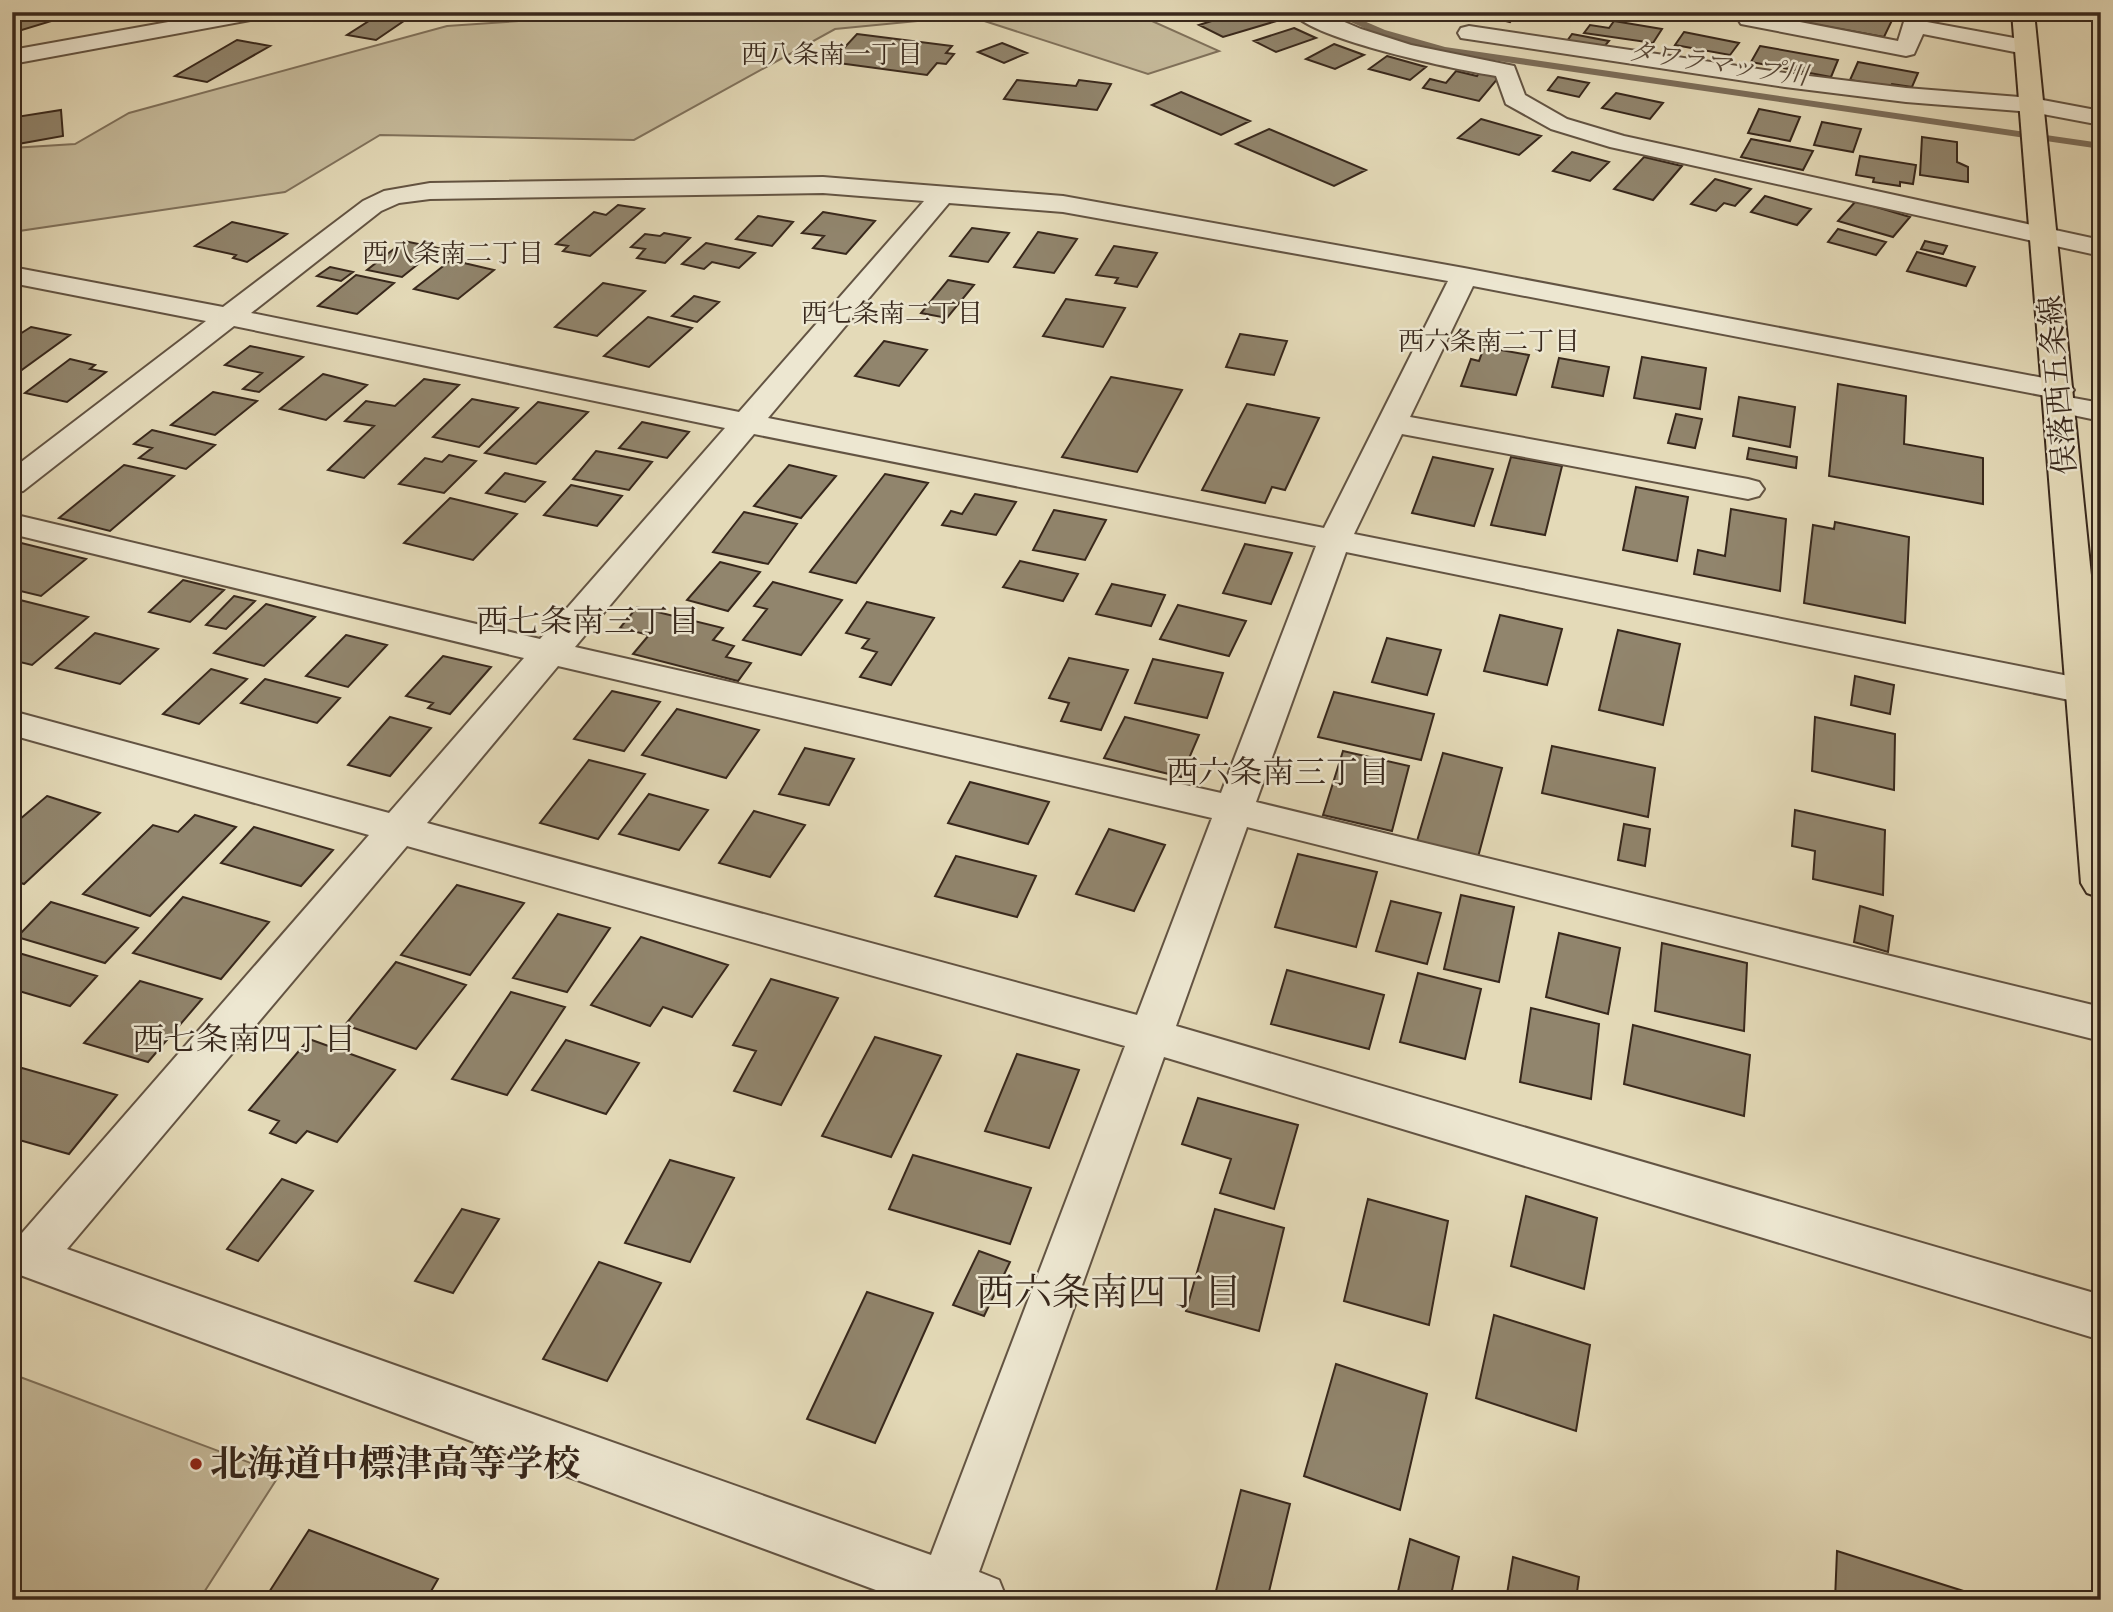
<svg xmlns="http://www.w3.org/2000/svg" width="2113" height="1612" font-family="'IM FELL Double Pica','Noto Serif JP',serif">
	<rect width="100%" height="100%" fill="#e4dab8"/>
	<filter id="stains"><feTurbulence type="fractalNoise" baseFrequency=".00286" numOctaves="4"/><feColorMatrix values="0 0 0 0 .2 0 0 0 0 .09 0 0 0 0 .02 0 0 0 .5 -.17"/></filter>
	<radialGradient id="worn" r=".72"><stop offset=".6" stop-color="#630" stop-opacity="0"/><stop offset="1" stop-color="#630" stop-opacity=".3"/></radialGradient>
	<!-- green -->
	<path fill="#c7bc9d" stroke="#80725c" stroke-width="2" d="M568,12H1132L1219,51L1148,74L969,16L835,29L634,140L380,135L285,192L12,232V148L75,144L129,113L447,26L548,19Z
		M12,1374L280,1474L199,1600H12Z"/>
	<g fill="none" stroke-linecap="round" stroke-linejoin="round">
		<!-- stream -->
		<path fill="#7c6e5a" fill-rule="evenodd" d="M1329,12H1343L1385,30L1445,47L2101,143V149L1444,53L1377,34Z"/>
	</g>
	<!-- building -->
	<path fill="#91856d" stroke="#38281c" stroke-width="2" d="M12,12H81L12,33Z
		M383,12H417L376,40L347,35Z
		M1240,12H1265L1280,20L1223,37L1199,25Z
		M1471,12H1518L1510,22Z
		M1747,12H1896L1884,37Z
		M1614,21L1662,29L1653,43L1584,33L1590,25L1609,28Z
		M1294,28L1316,38L1276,52L1254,41Z
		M1684,32L1739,43L1730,55L1675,45Z
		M857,34L952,46L946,53L954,54L946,64L937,63L927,75L831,62Z
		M1572,34L1609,41L1603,48L1567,41Z
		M237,40L270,46L207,82L175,76Z
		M1002,43L1027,53L1004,63L978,52Z
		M1334,44L1364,55L1335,69L1306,59Z
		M1760,46L1838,60L1831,77L1751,62Z
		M1387,56L1426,67L1410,80L1369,69Z
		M1858,62L1918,73L1912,87L1892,84L1890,87L1850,80Z
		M1456,71L1477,76L1479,73L1499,77L1479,101L1423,88L1430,79L1446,83Z
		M1558,77L1589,83L1579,97L1548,90Z
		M1017,80L1076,86L1079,80L1111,84L1097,110L1004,99Z
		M1181,92L1250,121L1221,135L1152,105Z
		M1616,93L1663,103L1650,119L1602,108Z
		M1759,109L1800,117L1790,141L1748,133Z
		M61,110L63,136L18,144L16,117Z
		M1481,119L1541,136L1519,155L1458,138Z
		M1822,122L1861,129L1853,152L1814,145Z
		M1269,129L1366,170L1334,186L1236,144Z
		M1922,137L1957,142V162L1968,167V182L1920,175Z
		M1751,139L1813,151L1803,170L1741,157Z
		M1572,152L1609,162L1590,181L1553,171Z
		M1860,156L1916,165L1913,184L1900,182V186L1873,182L1874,178L1856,175Z
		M1644,157L1682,166L1653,200L1614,189Z
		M1715,179L1751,189L1735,206L1724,203L1716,211L1691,204Z
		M1765,196L1811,209L1797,225L1751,212Z
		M1856,201L1910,217L1893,237L1838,221Z
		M618,205L644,209L590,256L563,251L568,246L556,244L594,212L606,215Z
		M823,212L875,221L846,254L813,248L824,236L802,233Z
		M758,216L793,222L772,246L736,239Z
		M232,222L287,234L247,262L233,258L236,255L195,246Z
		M972,228L1009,233L988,262L950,256Z
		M1838,229L1886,242L1876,255L1828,242Z
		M1038,232L1077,239L1054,273L1014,267Z
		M664,233L690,238L665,263L637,258L645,249L631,247L645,234L660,236Z
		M404,241L438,248L402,277L367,270Z
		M1925,241L1947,246L1943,254L1921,249Z
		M706,243L755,253L739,268L712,262L704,269L682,264Z
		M1114,246L1157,253L1137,287L1115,283L1118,278L1096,275Z
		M1917,252L1975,267L1966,286L1907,271Z
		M451,260L494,270L458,299L414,289Z
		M330,267L353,272L341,281L317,276Z
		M356,275L394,283L357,314L318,306Z
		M948,280L974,285L947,318L921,313Z
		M603,283L645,291L597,336L555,327Z
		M694,296L719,302L697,322L672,316Z
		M1066,299L1125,308L1103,347L1043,336Z
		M648,317L692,328L649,367L604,356Z
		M31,327L70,335L12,377V339Z
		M1240,334L1287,341L1274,375L1226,367Z
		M884,341L927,350L899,386L855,376Z
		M250,346L303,357L259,392L243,389L262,373L225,365Z
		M1484,347L1529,355L1516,395L1461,386L1471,359L1479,361Z
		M1642,357L1706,368L1700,409L1634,398Z
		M1559,358L1609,367L1603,396L1552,387Z
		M70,359L95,365L90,369L106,372L67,402L25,393Z
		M323,374L367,385L326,420L280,409Z
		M1111,377L1182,390L1137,472L1062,457Z
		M424,379L459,385L364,478L328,470L374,426L345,421L366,401L395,406Z
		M1838,384L1906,396L1904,444L1983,458V504L1829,476Z
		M213,392L257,401L215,435L171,425Z
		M1739,397L1795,407L1790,447L1733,436Z
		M472,399L518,408L479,447L433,437Z
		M538,402L588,412L536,464L485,453Z
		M1247,404L1319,418L1285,490L1272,487L1265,503L1202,490Z
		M1676,414L1702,419L1695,448L1668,443Z
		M642,422L689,432L667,458L619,448Z
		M152,430L215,445L186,469L139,458L152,448L134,444Z
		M1749,448L1797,457L1796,468L1747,459Z
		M596,451L652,462L629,490L573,479Z
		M449,455L476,461L444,493L399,484L425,458L442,462Z
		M1433,457L1493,469L1474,526L1412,513Z
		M1511,457L1562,466L1545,535L1491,525Z
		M124,465L174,476L110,531L59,518Z
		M789,465L836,476L801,518L754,506Z
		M505,473L545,482L525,502L486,493Z
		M885,474L928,483L856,583L810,572Z
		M571,485L622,496L597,526L544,515Z
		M1636,487L1688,497L1677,561L1623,550Z
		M975,494L1016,502L996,535L942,525L951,511L962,514Z
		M450,498L517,514L473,560L404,543Z
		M1731,509L1786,519L1780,591L1694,574L1698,550L1725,556Z
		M1054,510L1106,520L1085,560L1033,550Z
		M744,512L797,524L768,564L713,552Z
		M1835,522L1909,537L1905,623L1804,603L1813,525L1834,529Z
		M13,541L86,559L41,596L12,589Z
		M1245,544L1292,553L1271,604L1223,593Z
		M1020,561L1078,574L1063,601L1003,587Z
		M720,562L760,572L728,611L687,600Z
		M183,580L224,590L190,622L149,612Z
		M773,582L842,600L801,655L743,640L767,609L754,606Z
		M1112,584L1165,595L1151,626L1096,614Z
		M234,596L255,601L226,629L206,625Z
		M20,600L88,617L32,665L16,661L12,664V607Z
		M867,602L934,618L891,685L860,677L877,652L862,648L869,639L846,633Z
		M266,604L315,617L264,666L214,653Z
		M1178,605L1246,621L1229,656L1160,639Z
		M637,607L723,628L713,640L734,646L726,657L751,663L738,681L633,654L649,635L620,628Z
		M1500,615L1562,629L1547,685L1484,671Z
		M1618,630L1680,644L1663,725L1599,710Z
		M95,633L158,649L120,684L56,668Z
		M346,635L387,645L348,687L306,676Z
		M1387,638L1441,650L1427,695L1372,682Z
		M443,656L491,667L450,714L428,708L433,703L406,696Z
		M1069,658L1128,670L1101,730L1061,721L1069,703L1049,698Z
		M1153,659L1223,673L1207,718L1135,703Z
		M211,669L247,679L199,724L163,714Z
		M1855,676L1894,685L1890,714L1851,705Z
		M265,679L340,698L317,723L241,703Z
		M612,691L660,702L624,751L574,739Z
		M1334,692L1434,714L1421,760L1318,737Z
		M677,709L759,730L726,778L642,755Z
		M390,717L431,728L390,776L348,765Z
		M1125,717L1199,735L1181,777L1104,758Z
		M1815,717L1895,734L1894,790L1812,771Z
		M1552,746L1655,768L1648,817L1542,793Z
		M805,748L854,759L829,805L779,794Z
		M1343,751L1409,766L1392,831L1323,815Z
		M1443,753L1502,768L1478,857L1417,841Z
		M589,760L645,774L598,839L540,823Z
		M970,782L1049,802L1028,844L948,823Z
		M649,794L708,810L679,850L619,834Z
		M47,796L100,813L24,884L12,880V826Z
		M1795,810L1885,830L1883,895L1813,879L1815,851L1792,846Z
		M754,811L805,825L770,877L719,863Z
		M195,815L236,827L150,916L83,894L153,825L178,832Z
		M1624,824L1650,829L1645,866L1618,860Z
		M254,827L333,850L301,886L221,863Z
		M1109,829L1165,845L1134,911L1076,894Z
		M1298,854L1377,872L1356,947L1275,927Z
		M956,856L1036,876L1017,917L935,896Z
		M457,885L524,903L470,975L401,955Z
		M1461,895L1514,907L1499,982L1444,969Z
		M183,897L269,922L221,979L133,953Z
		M1391,901L1441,913L1427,964L1376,951Z
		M51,902L138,928L105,963L17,937Z
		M1860,906L1893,916L1888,952L1854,942Z
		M558,914L610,928L567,992L513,978Z
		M1559,933L1620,948L1608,1014L1546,997Z
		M641,937L728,965L692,1017L663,1007L650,1026L591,1005Z
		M1662,943L1747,963L1744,1031L1655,1011Z
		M12,951L97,976L70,1006L12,989Z
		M396,962L466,985L416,1049L345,1025Z
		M1287,970L1384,995L1369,1049L1271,1024Z
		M1418,973L1481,989L1465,1059L1400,1042Z
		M771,979L838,998L781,1105L734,1091L756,1051L733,1045Z
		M140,981L202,999L148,1062L84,1043Z
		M511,992L565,1007L507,1095L452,1079Z
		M1531,1008L1599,1024L1591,1099L1520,1082Z
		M1633,1025L1750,1055L1744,1116L1624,1084Z
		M875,1037L941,1056L891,1157L822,1136Z
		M309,1039L395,1070L337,1142L307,1131L296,1143L270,1133L279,1121L249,1110Z
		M566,1040L639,1063L606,1114L532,1090Z
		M1017,1054L1079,1070L1049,1148L985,1131Z
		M22,1068L117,1095L69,1154L12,1138V1079Z
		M1198,1098L1298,1125L1274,1209L1220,1193L1231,1159L1182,1144Z
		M913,1155L1031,1188L1010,1244L889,1209Z
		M670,1160L734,1178L690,1262L625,1243Z
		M282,1179L313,1191L258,1261L227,1249Z
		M1526,1196L1597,1218L1584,1289L1511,1266Z
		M1368,1199L1448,1221L1429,1325L1344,1301Z
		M462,1209L499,1219L453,1293L415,1281Z
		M1215,1209L1284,1228L1259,1331L1186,1311Z
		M979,1251L1010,1262L984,1316L953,1305Z
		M599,1262L661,1283L607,1381L543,1359Z
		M867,1292L933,1313L875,1443L807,1419Z
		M1494,1315L1590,1345L1576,1431L1476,1398Z
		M1336,1364L1427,1394L1400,1510L1304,1476Z
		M1241,1490L1290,1504L1267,1600L1214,1599Z
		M309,1530L438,1579L426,1600H264Z
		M1410,1539L1459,1557L1450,1600H1396Z
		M1837,1551L1992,1600H1835Z
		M1513,1557L1579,1577L1576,1600H1506Z"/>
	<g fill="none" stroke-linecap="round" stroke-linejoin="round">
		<!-- minor casing -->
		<g stroke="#635443" stroke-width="4">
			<path id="minor" d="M224,12H272L269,17L261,18L12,64V50Z
				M1292,12H1321L1361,29L1411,45L1514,66L1525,95L1567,119L1624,136L2101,240V256L1610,147L1551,129L1506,104L1496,76C1459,70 1312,40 1292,12Z
				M1749,12L1898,41L1907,12H1929L1927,22L2025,40L2033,42L2036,47L2033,52L2025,54L1923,34L1914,54L1906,56L1741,24L1738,19L1741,14Z
				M1469,26L1785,73L1906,88L2032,98L2101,111V125L2032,112L1906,102L1785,87L1461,38L1458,33L1461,28Z
				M823,177L1063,196L1464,268L2059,381L2069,384L2074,390L2068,397L2101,403V421L2049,410L2045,404L2051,397L1473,286L1410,417L1748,479L1759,482L1764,489L1759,496L1748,499L1402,434L1354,534L2084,679L2097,683L2101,693L2097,699L2084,703L1346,552L1256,802L2101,1007V1041L1247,827L1176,1026L2101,1295V1340L1164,1057L979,1572L999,1580L1007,1600H903L12,1272V1230L22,1233L369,835L12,735V711L389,813L524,658L12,534V514L540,639L725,428L234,326L23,491L12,493V469L206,321L12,283V267L223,307L363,201L384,191L430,183ZM823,193L924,201L739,412L251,313L381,211L399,203L430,199ZM949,203L1063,212L1448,281L1324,528L768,418ZM754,434L1316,546L1221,793L575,647ZM558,666L1212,818L1137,1015L427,823ZM407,846L1125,1046L931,1555L67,1249Z"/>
		</g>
		<!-- major casing -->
		<g stroke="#38281c" stroke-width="4">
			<path id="major" d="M2012,12H2034L2101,674V898L2087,893L2081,883Z"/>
		</g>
		<!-- minor -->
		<use href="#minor" fill="#ede7d1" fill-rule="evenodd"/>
		<!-- major -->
		<use href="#major" fill="#e4dab8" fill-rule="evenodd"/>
	</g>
	<!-- markers -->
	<circle fill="#8f2418" stroke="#ede7d1" stroke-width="2.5" cx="196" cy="1464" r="7"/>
	<g text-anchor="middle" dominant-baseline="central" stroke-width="5" stroke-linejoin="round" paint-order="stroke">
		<!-- far-neighbourhood labels -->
		<g font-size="26" fill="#38281c" stroke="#ede7d1">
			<text x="832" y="55">西八条南一丁目</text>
			<text x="453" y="254">西八条南二丁目</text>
			<text x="892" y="314">西七条南二丁目</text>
			<text x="1489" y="342">西六条南二丁目</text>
		</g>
		<!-- far-water labels -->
		<g font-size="26" font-style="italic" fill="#5a4b3b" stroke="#ede7d1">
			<text transform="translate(1718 64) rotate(8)">タワラマップ川</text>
		</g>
		<!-- street labels -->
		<g font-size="30" fill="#38281c" stroke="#ede7d1">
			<text transform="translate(2058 385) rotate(-95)">俣落西五条線</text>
		</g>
		<!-- neighbourhood labels -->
		<g font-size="32" fill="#38281c" stroke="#ede7d1">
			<text x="588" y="622">西七条南三丁目</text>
			<text x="1278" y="773">西六条南三丁目</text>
			<text x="244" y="1040">西七条南四丁目</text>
		</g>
		<!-- near-poi labels -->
		<g font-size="37" font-weight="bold" fill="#38281c" stroke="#ede7d1" text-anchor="start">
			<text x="210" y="1464">北海道中標津高等学校</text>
		</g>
		<!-- near-neighbourhood labels -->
		<g font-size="38" fill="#38281c" stroke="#ede7d1">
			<text x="1109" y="1293">西六条南四丁目</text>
		</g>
	</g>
	<!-- margin -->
	<rect width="2113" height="1612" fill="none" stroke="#e4dab8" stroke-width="42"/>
	<rect x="14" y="14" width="2085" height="1584" fill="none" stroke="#38281c" stroke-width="3.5"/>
	<rect x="21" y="21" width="2071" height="1570" fill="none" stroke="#38281c" stroke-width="2"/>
	<rect width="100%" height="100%" filter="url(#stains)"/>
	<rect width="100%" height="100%" fill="url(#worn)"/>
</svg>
